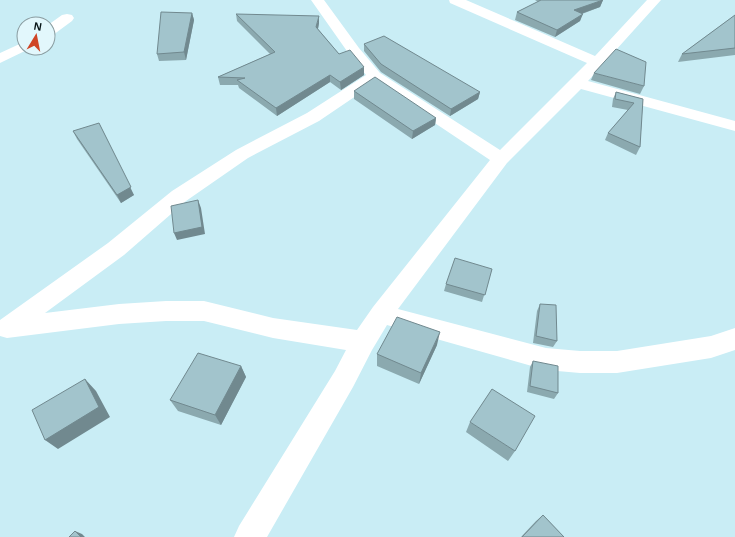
<svg xmlns="http://www.w3.org/2000/svg" width="735" height="537" font-family="Helvetica,sans-serif">
	<rect width="100%" height="100%" fill="#c9edf5"/>
	<g fill="none" stroke-linecap="round" stroke-linejoin="round">
		<!-- street -->
		<path fill="#fff" fill-rule="evenodd" d="M311,0H324L359,48L380,73L500,150L587,63L450,3L449,0H466L595,56L647,0H661L588,81L735,121V131L581,89L507,163L398,309L546,348L580,351H617L711,336L735,328V350L711,358L617,373H580L546,370L387,325L372,350L353,387L267,537H234L239,526L335,371L346,350L273,338L204,321H166L119,324L7,338L0,336V320L108,243L172,191L236,150L307,113L366,75L349,54ZM375,83L490,160L373,307L357,330L273,318L204,301H166L119,304L45,313L124,255L186,201L248,158L319,121Z
			M67,14L72,15L74,18L72,21L53,35L48,36V25L62,15Z
			M24,42V48H30L29,49L0,63V53Z"/>
	</g>
	<!-- wall -->
	<path fill="#8ba9af" d="M535,0H603L600,7L582,14L580,21L555,37L515,20L517,12L538,2Z
		M192,13L194,20L186,60L159,61L157,54Z
		M236,14L319,23L318,29L339,54L364,75L341,90L330,82L277,116L239,88L238,85H220L218,77L270,54L237,21Z
		M735,15V55L678,62L682,54Z
		M364,44L480,92L478,99L450,116L381,72L364,51Z
		M594,73L644,86L640,94L591,80Z
		M354,91L436,118L435,125L412,139L354,99Z
		M616,92L643,99L640,147L636,155L605,140L608,133L628,110L612,107L613,99Z
		M73,131L134,195L121,203L77,139Z
		M492,269L482,302L444,291L446,284Z
		M540,304L557,341L553,347L533,343L537,311Z
		M437,345L419,384L377,366V354Z
		M533,361L558,393L554,399L527,392L530,367Z
		M241,366L246,377L221,425L178,411L170,400Z
		M470,422L515,451L508,461L466,432Z
		M543,515L564,537H521L536,521Z"/>
	<!-- shaded-wall -->
	<path fill="#71898f" d="M603,0L600,7L572,17L574,10Z
		M192,13L194,20L186,60L184,52Z
		M583,14L580,21L555,37L557,30Z
		M319,16V23L317,34L316,27Z
		M364,67V75L341,90L340,82Z
		M330,75V82L277,116L276,108Z
		M480,92L478,99L450,116L451,109Z
		M436,118L435,125L412,139L413,131Z
		M99,123L134,195L121,203L117,195Z
		M198,200L201,208L205,234L177,240L174,233Z
		M440,332L437,345L419,384L421,373Z
		M241,366L246,377L221,425L215,415Z
		M85,379L96,391L110,417L58,449L45,440Z
		M75,531L82,534L85,537H81Z"/>
	<!-- building -->
	<path fill="#a2c4cc" stroke="#71898f" d="M541,0H603L574,10L583,14L557,30L517,12Z
		M161,12L192,13L184,52L157,54Z
		M236,14L319,16L316,27L339,54L350,50L364,67L340,82L330,75L276,108L237,80L245,78L218,77L275,52Z
		M735,15V48L682,54Z
		M384,36L480,92L451,109L381,64L364,44Z
		M616,49L646,62L644,86L594,73Z
		M375,77L436,118L413,131L354,91Z
		M616,92L643,99L640,147L608,133L634,103L615,99Z
		M99,123L131,187L117,195L73,131Z
		M198,200L202,227L174,233L171,206Z
		M455,258L492,269L485,295L446,284Z
		M540,304L556,305L557,341L536,336Z
		M397,317L440,332L421,373L377,354Z
		M198,353L241,366L215,415L170,400Z
		M533,361L558,366V393L530,386Z
		M85,379L99,407L45,440L32,410Z
		M492,389L535,416L515,451L470,422Z
		M543,515L564,537H522Z
		M75,531L81,537H69Z"/>
	<!-- north arrow -->
	<g transform="translate(36 36) rotate(10)"><circle r="19" fill="#e2f7fc" stroke="#8a9ca0"/>
	<path d="M0-3L7 15L0 10L-7 15Z" fill="#cf4526"/>
	<text y="-6" font-size="11" font-weight="bold" text-anchor="middle" fill="#071416">N</text>
	</g>
</svg>
